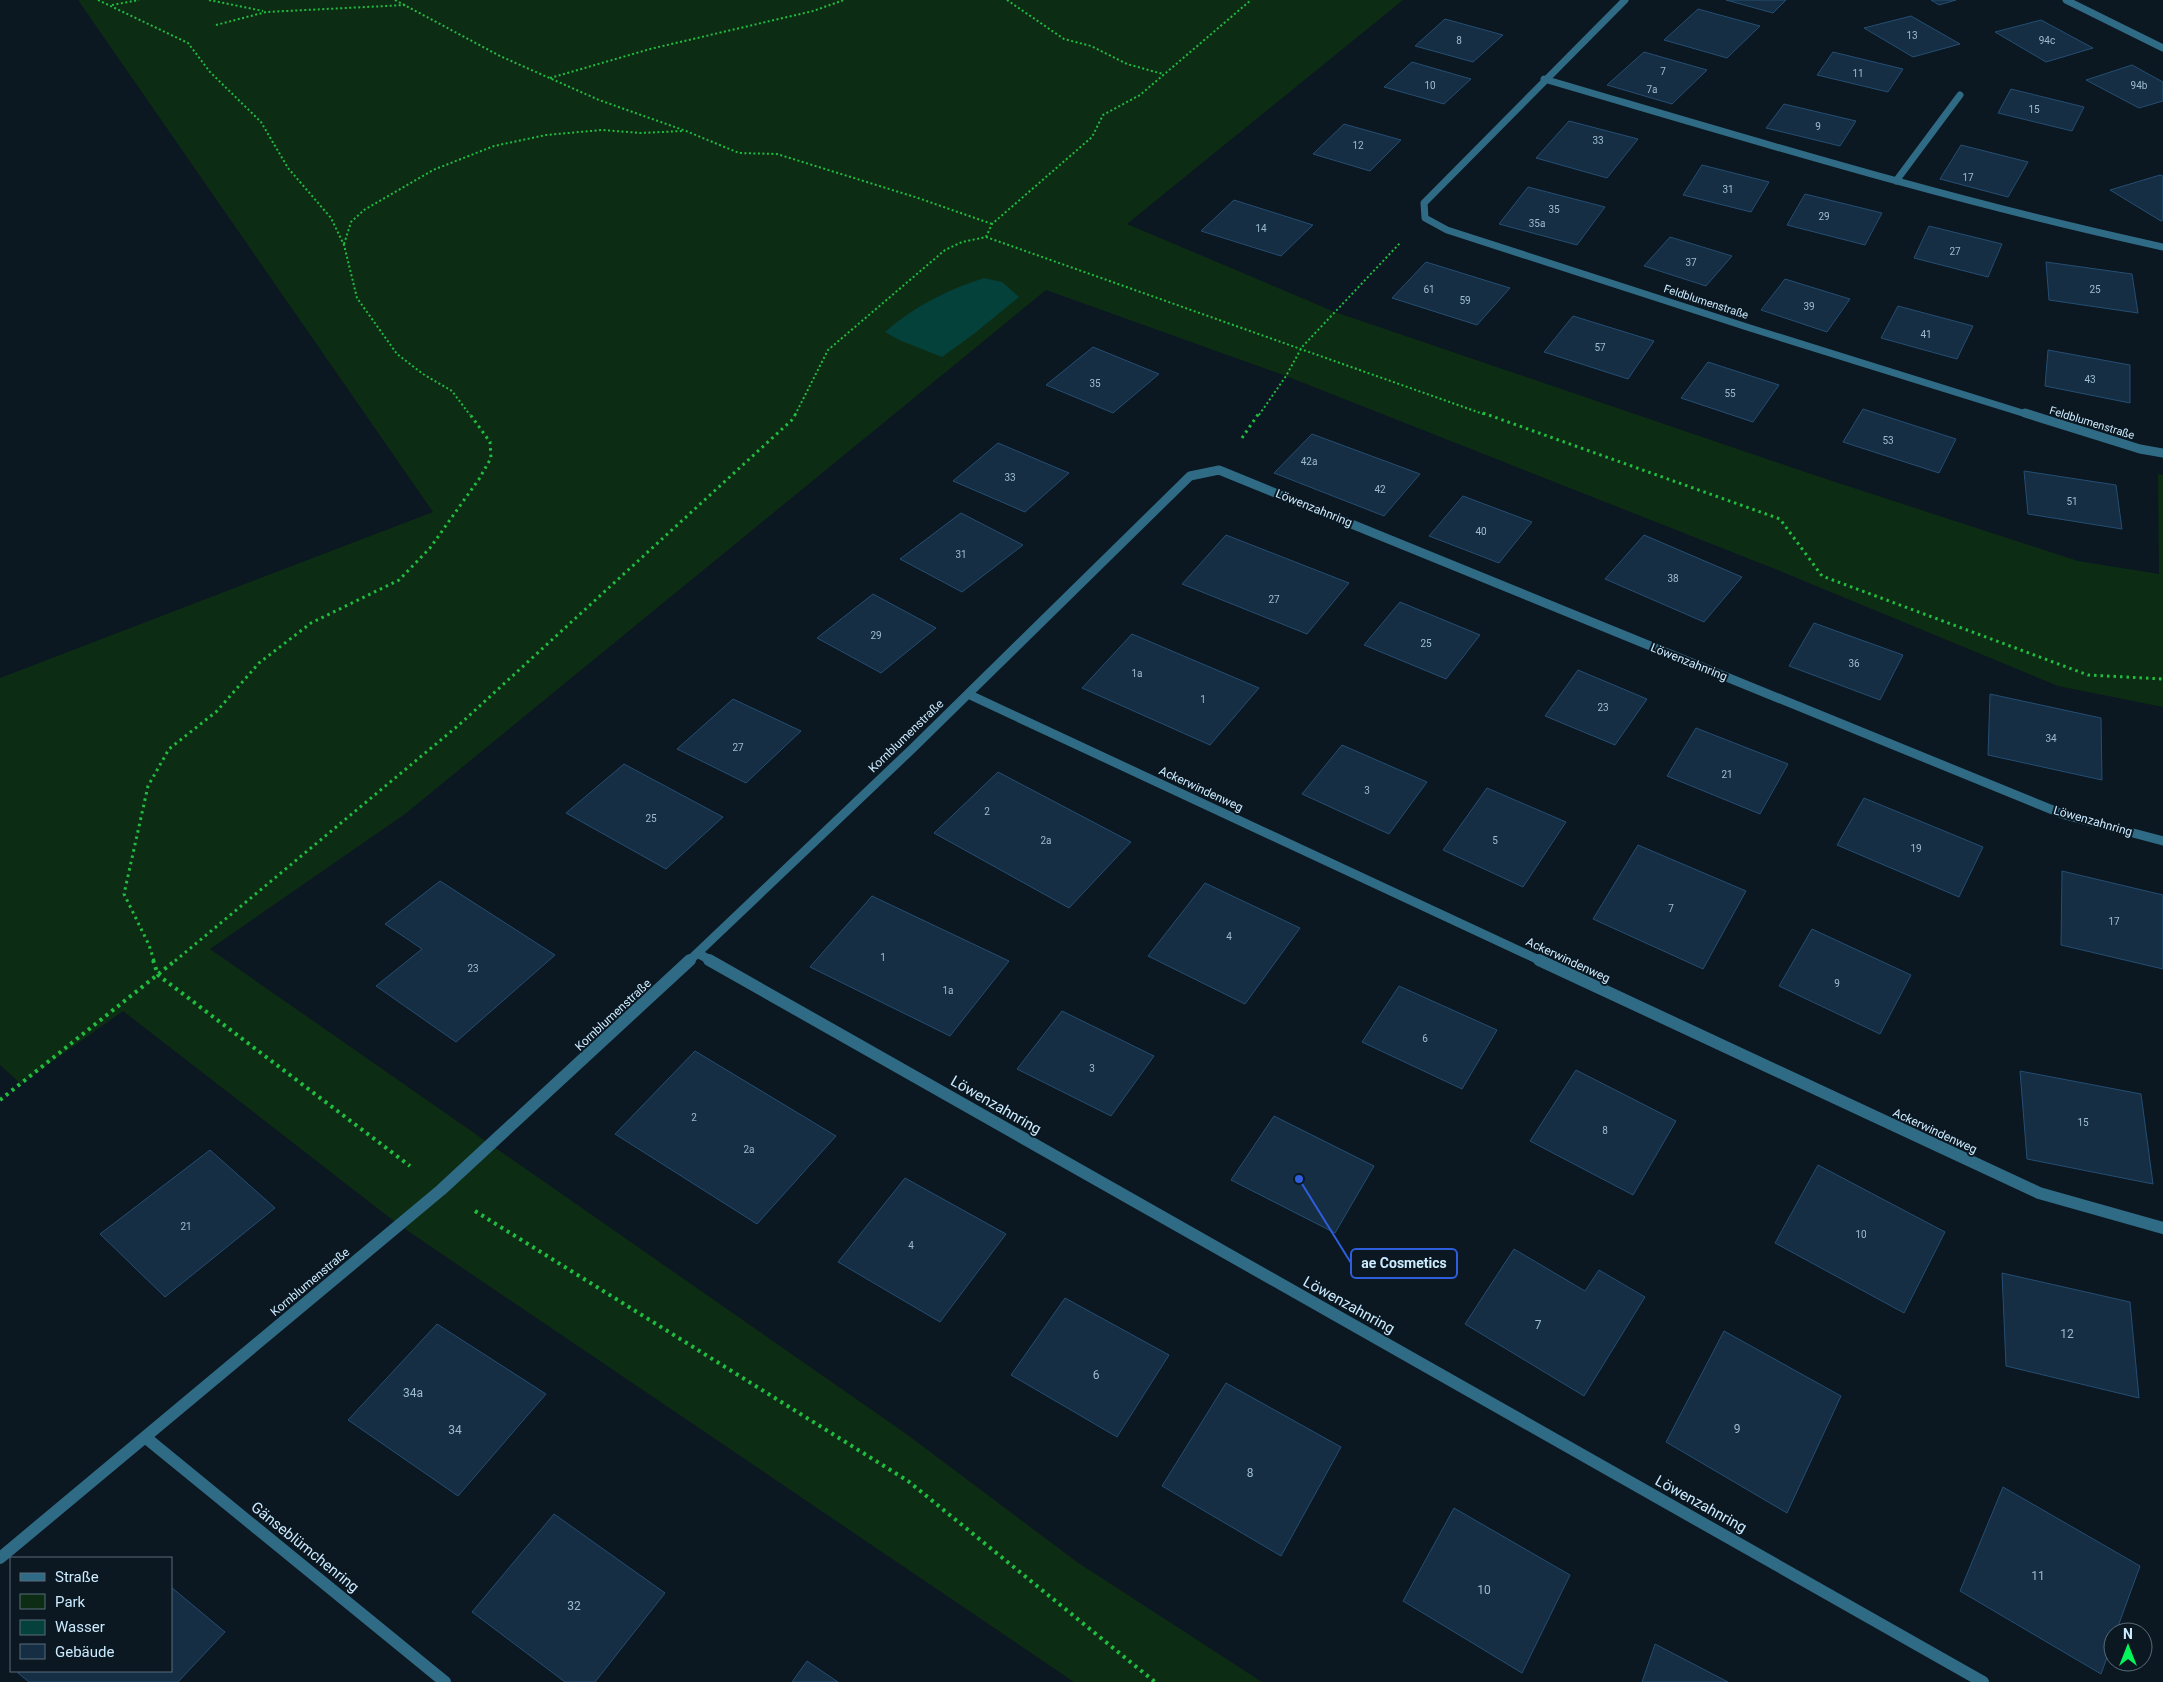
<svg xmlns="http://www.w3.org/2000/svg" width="2163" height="1682" font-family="Roboto,sans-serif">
	<rect width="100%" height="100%" fill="#0b1721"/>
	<!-- green -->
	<path fill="#0d2c14" d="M78,0H1403L1127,224L1335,312L1820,477L2078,561L2159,574L2158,474L2163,475V707L2058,686L1775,569L1286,376L1046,290L405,814L210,949L905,1433L1077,1562L1262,1682H1074L399,1225L123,1011L21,1084L0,1065V678L433,512Z"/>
	<!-- water -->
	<path fill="#04413b" d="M984,278L1002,282L1019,297L975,333L942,357L899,340L885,332C913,307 949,289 984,278Z"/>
	<!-- building -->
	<path fill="#152e44" stroke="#244e73" d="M1726,0H1786L1773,13Z
		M1931,0H1956L1939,5Z
		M1698,9L1760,26L1727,58L1664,40Z
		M1911,16L1960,44L1913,57L1864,28Z
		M1445,19L1503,35L1473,62L1415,46Z
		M2041,20L2093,48L2046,62L1995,32Z
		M1644,52L1707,70L1672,104L1607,85Z
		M1833,52L1903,69L1888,92L1817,75Z
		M1412,62L1471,79L1444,104L1384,87Z
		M2132,65L2163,82V101L2139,108L2086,80Z
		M2011,89L2084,107L2072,131L1998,113Z
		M1784,104L1856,121L1840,146L1766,128Z
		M1569,121L1638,139L1607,178L1536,158Z
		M1344,124L1401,140L1370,171L1313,154Z
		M1961,145L2028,162L2008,197L1940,179Z
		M1702,165L1769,182L1751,212L1683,195Z
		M2160,175L2163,176V220L2161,221L2110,190Z
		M1528,187L1605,207L1577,245L1499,224Z
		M1805,194L1882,213L1865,245L1787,225Z
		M1234,200L1313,225L1281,256L1201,231Z
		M1929,226L2002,244L1988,277L1914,258Z
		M1670,237L1732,256L1706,286L1644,266Z
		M1426,262L1510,288L1477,325L1392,298Z
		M2046,262L2132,274L2138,313L2049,300Z
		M1785,279L1850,299L1827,332L1761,310Z
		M1898,306L1973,326L1957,359L1881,338Z
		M1573,316L1654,341L1628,379L1544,352Z
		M1093,347L1159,374L1113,413L1046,385Z
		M2048,350L2130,365V403L2045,386Z
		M1708,362L1779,385L1753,422L1681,398Z
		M1863,409L1956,439L1939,473L1843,442Z
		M1312,434L1420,474L1384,516L1274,473Z
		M998,443L1069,473L1025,512L953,481Z
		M2024,471L2116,485L2122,529L2028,514Z
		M1463,496L1532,522L1499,563L1429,536Z
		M961,513L1023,545L962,592L900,559Z
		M1226,535L1349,583L1307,634L1182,584Z
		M1644,535L1742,577L1704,622L1605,579Z
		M873,594L936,628L881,673L817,638Z
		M1400,602L1480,635L1446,679L1364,645Z
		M1814,623L1903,655L1880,700L1789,666Z
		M1132,634L1259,688L1210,745L1082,688Z
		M1578,670L1647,699L1615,745L1545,716Z
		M1990,694L2101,718L2102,780L1988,755Z
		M733,699L801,731L746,783L677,749Z
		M1696,728L1788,764L1760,814L1667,776Z
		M1342,745L1427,782L1389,834L1302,794Z
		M624,764L723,817L666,869L566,813Z
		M998,772L1131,842L1069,908L934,833Z
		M1487,788L1566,822L1523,887L1443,850Z
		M1864,798L1983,847L1959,897L1837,845Z
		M1638,845L1746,891L1703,969L1593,919Z
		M2062,871L2163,895V969L2061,945Z
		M440,881L555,955L456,1042L376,986L422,949L385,924Z
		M1205,883L1300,928L1245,1004L1148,956Z
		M872,896L1009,961L950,1036L810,967Z
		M1812,929L1911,975L1880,1034L1779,986Z
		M1399,986L1497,1030L1462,1089L1362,1042Z
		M1062,1011L1154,1056L1111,1116L1017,1069Z
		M695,1051L836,1136L757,1224L615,1134Z
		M1576,1070L1676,1121L1633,1195L1530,1141Z
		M2020,1071L2141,1094L2153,1184L2027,1159Z
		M1274,1116L1374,1166L1335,1233L1231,1180Z
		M210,1150L275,1208L165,1297L100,1234Z
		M1818,1165L1945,1232L1904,1313L1775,1243Z
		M905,1178L1006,1234L940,1322L838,1262Z
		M1514,1249L1585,1291L1599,1270L1645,1297L1584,1396L1465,1324Z
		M2002,1273L2130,1302L2139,1398L2006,1366Z
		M1065,1298L1169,1355L1117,1437L1011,1375Z
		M437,1324L546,1394L458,1496L348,1420Z
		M1724,1331L1841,1396L1787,1513L1666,1442Z
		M1226,1383L1341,1447L1281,1556L1162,1486Z
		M2003,1487L2140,1566L2116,1632H2113V1641L2101,1674L1960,1591Z
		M1454,1508L1570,1575L1522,1673L1403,1601Z
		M554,1514L665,1593L595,1682H565L472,1612Z
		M171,1587L225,1632L178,1682H29L18,1673L20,1671H171Z
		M1655,1644L1728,1682H1642Z
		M807,1661L838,1682H792Z"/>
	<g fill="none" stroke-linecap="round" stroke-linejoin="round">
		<!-- path-far2 -->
		<path stroke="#21bd41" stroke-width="2" stroke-dasharray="2 2.5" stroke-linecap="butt" d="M98,0L188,43L210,72L261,122L288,168L331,218L344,245L357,298L397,354L423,374L452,391L470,415
			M209,0L263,11
			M395,0L500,56L599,100L686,131L739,153L777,154L918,198L992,224
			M1007,0L1064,39L1091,46L1127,64L1163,74
			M112,5L139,0
			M216,25L266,12L406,5
			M550,78L650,49L813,11L844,0
			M986,237L1486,415
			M344,244L351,222L364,210L433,170L494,146L546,135L602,130L641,133L683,131
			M795,415L828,350L945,250L962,242L986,237L992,224L1092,137L1103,115L1140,95L1251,0
			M1259,415L1286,376L1302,347L1400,243"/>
		<!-- path-far1 -->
		<path stroke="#21bd41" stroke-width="3" stroke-dasharray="2.5 4" stroke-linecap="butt" d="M1483,413L1780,519L1822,576L2088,675L2163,679
			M1242,438L1259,413
			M154,961L149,945L124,894L148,786L169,749L217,711L259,663L311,623L399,580L430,548L479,479L491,458L490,442L469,413
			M175,961L460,724L793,419L796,413"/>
		<!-- path -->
		<path stroke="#21bd41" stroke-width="4" stroke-dasharray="3 4.5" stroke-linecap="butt" d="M153,960L158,975L410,1166
			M0,1100L176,960
			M475,1211L908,1481L1155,1682"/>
		<!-- minor-far2 -->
		<path stroke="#306b86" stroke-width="7" d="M1625,0L1424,203L1425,218L1447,230L1750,328L2029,415
			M2066,0L2163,48
			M1544,79C1749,139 1954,202 2163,247
			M1896,181L1960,95"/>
		<!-- minor-far1 -->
		<path stroke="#306b86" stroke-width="9" d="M2025,413L2140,449L2163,453
			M970,695L1541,961
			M699,954L712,961
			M689,961L913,748L1190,476L1219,470L2065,815L2163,841"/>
		<!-- minor -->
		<path stroke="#306b86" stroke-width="12" d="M709,960L1983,1682
			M1539,960L2039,1193L2163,1228
			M145,1437L445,1682
			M0,1558L441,1190L690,960"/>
	</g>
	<g text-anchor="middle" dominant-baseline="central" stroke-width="4" stroke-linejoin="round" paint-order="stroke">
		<!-- number labels -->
		<g font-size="10" fill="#9ebcd0">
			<text x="1912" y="35">13</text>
			<text x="1459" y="40">8</text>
			<text x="2047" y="40">94c</text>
			<text x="1663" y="71">7</text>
			<text x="1858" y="73">11</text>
			<text x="1430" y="85">10</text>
			<text x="2139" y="85">94b</text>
			<text x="1652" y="89">7a</text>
			<text x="2034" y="109">15</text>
			<text x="1818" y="126">9</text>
			<text x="1598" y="140">33</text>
			<text x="1358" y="145">12</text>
			<text x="1968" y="177">17</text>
			<text x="1728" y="189">31</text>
			<text x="1554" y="209">35</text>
			<text x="1824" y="216">29</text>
			<text x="1537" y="223">35a</text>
			<text x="1261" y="228">14</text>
			<text x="1955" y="251">27</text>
			<text x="1691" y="262">37</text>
			<text x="1429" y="289">61</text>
			<text x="2095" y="289">25</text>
			<text x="1465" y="300">59</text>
			<text x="1809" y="306">39</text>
			<text x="1926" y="334">41</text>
			<text x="1600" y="347">57</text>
			<text x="2090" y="379">43</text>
			<text x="1095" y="383">35</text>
			<text x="1730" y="393">55</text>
			<text x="1888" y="440">53</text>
			<text x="1309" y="461">42a</text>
			<text x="1010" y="477">33</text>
			<text x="1380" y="489">42</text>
			<text x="2072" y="501">51</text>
			<text x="1481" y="531">40</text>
			<text x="961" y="554">31</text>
			<text x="1673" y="578">38</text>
			<text x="1274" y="599">27</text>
			<text x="876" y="635">29</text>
			<text x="1426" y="643">25</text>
			<text x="1854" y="663">36</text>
			<text x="1137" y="673">1a</text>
			<text x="1203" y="699">1</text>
			<text x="1603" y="707">23</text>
			<text x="2051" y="738">34</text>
			<text x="738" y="747">27</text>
			<text x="1727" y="774">21</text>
			<text x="1367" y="790">3</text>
			<text x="987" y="811">2</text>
			<text x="651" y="818">25</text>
			<text x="1046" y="840">2a</text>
			<text x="1495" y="840">5</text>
			<text x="1916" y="848">19</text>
			<text x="1671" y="908">7</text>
			<text x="2114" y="921">17</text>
			<text x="1229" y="936">4</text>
			<text x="883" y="957">1</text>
			<text x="473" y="968">23</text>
			<text x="1837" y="983">9</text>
			<text x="948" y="990">1a</text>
			<text x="1425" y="1038">6</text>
			<text x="1092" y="1068">3</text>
			<text x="694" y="1117">2</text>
			<text x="2083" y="1122">15</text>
			<text x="1605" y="1130">8</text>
			<text x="749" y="1149">2a</text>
			<text x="186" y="1226">21</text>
			<text x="1861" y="1234">10</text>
			<text x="911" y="1245">4</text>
		</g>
		<!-- far-street labels -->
		<g font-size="11" fill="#cbebff" stroke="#0b1721">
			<text transform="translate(1706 302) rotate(18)">Feldblumenstraße</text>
			<text transform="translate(2092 423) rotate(17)">Feldblumenstraße</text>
		</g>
		<!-- street labels -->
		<g font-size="12" fill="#cbebff" stroke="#0b1721">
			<text transform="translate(1314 508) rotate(22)">Löwenzahnring</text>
			<text transform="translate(1689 662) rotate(22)">Löwenzahnring</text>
			<text transform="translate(906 736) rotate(-44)">Kornblumenstraße</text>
			<text transform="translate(1201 789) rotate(25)">Ackerwindenweg</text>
			<text transform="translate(2093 821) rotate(16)">Löwenzahnring</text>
			<text transform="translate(1568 960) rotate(25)">Ackerwindenweg</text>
			<text transform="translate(613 1015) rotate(-43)">Kornblumenstraße</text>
			<text transform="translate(1935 1131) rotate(25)">Ackerwindenweg</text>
			<text transform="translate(310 1282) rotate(-40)">Kornblumenstraße</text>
		</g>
		<!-- near-number labels -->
		<g font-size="12" fill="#9ebcd0">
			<text x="1538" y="1325">7</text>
			<text x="2067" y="1334">12</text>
			<text x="1096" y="1375">6</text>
			<text x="413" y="1393">34a</text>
			<text x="1737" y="1429">9</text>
			<text x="455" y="1430">34</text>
			<text x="1250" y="1473">8</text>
			<text x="2038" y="1576">11</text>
			<text x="1484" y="1590">10</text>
			<text x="574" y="1606">32</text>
		</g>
		<!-- near-street labels -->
		<g font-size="15" fill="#cbebff" stroke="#0b1721">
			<text transform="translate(996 1105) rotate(30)">Löwenzahnring</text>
			<text transform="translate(1349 1305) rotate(29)">Löwenzahnring</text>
			<text transform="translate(1701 1504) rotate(29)">Löwenzahnring</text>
			<text transform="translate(305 1547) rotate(39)">Gänseblümchenring</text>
		</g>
	</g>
	<!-- callouts -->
	<path fill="none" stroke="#2e5edc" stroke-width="2" d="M1299 1179L1351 1263"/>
	<circle fill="#2e5edc" stroke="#0b1721" stroke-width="2" cx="1299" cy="1179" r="5"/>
	<rect fill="#0b1721" stroke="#2e5edc" stroke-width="2" x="1351" y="1249" width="106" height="29" rx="5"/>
	<g font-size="14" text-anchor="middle" font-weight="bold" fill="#cbebff">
		<text x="1404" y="1268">ae Cosmetics</text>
	</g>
	<!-- legend -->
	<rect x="10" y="1557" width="162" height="115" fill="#0b1721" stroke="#586c7a"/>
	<rect x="20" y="1573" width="25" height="8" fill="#306b86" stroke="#586c7a"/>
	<text x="55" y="1582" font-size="15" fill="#cbebff">Straße</text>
	<rect x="20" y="1594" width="25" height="15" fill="#0d2c14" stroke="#586c7a"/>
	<text x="55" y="1607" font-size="15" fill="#cbebff">Park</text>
	<rect x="20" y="1620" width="25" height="15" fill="#04413b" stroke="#586c7a"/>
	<text x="55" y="1632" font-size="15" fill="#cbebff">Wasser</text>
	<rect x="20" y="1644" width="25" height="15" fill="#152e44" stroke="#586c7a"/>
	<text x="55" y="1657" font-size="15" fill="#cbebff">Gebäude</text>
	<!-- north arrow -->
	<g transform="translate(2128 1647)"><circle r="24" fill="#0b1721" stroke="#586c7a"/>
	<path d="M0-4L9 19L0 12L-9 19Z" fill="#00f65b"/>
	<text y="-8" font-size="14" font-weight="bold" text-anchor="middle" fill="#cbebff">N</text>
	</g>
</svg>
